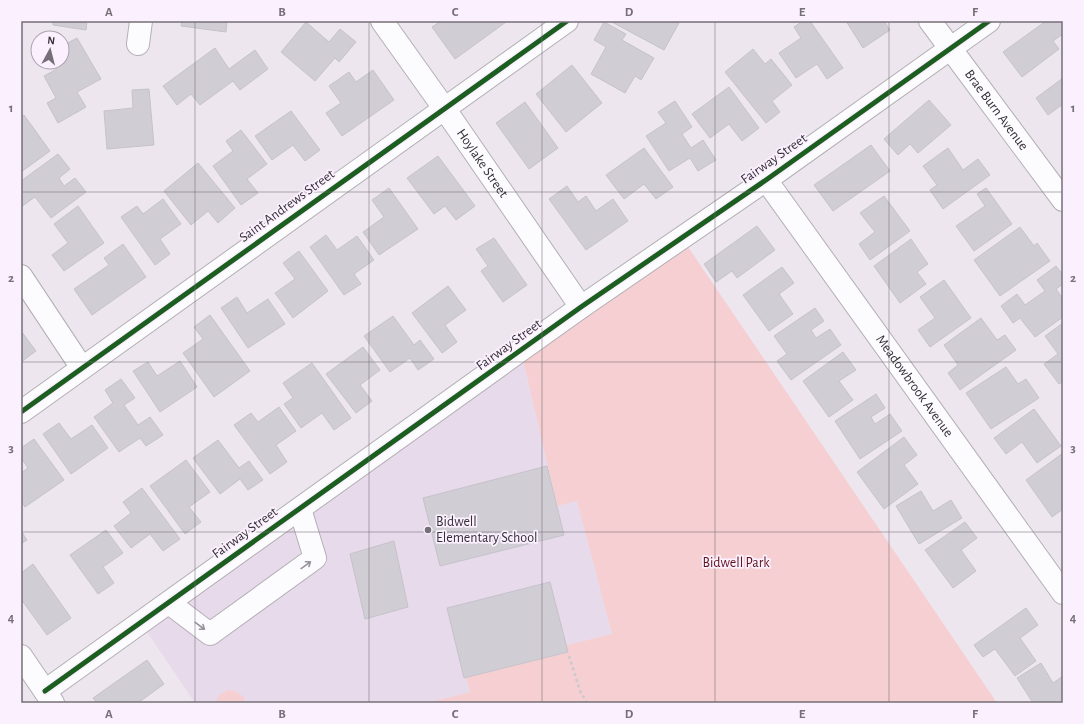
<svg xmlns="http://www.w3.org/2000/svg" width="1084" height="724" font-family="'Alegreya Sans',sans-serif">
	<rect width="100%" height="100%" fill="#ede6ef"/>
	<!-- built -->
	<path fill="#e7daea" d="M521,351L557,506L577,500L612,634L567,645L568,652L466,678L470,692L427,703H195L141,623Z"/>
	<!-- green -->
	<path fill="#f5cfd1" d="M682,238L997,703H427L470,692L466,677L568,652L567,645L612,634L577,501L557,506L521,351Z
		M228,690L235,691L244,697V703H215L219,695Z"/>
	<!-- building -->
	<path fill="#d1cdd5" stroke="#c6c2ca" d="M53,21H87L86,30L53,25Z
		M182,21H227L226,32L181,26Z
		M441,21H505L506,22L455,59L432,27Z
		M610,21H675L679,23L664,50Z
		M803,21H810L843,68L827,79L817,64L796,78L779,53L801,38L794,27Z
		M846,21H884L890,30L863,48Z
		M1046,21H1062L1063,23V34L1053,41L1059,49L1022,77L1003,52Z
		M306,22L329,42L340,29L356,42L339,62L335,58L315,81L281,52Z
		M604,22L626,34L622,40L654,58L641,80L635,76L625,93L591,74L606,47L594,40Z
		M77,38L101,79L77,92L86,107L58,123L47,103L56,98L44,76L57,69L53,62H62V46Z
		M215,48L229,69L255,50L268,69L240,90L233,81L200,105L191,94L177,105L163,86Z
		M753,49L765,64L771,59L792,85L772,101L780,112L766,123L725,72Z
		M572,65L602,103L566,132L536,94Z
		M373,70L394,100L342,136L326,113L341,103L329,86L349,72L356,82Z
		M1063,78V104L1048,115L1036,98Z
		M729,87L759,128L742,141L729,124L710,138L692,114Z
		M149,89L154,145L107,149L104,111L133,108L132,90Z
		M929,100L951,125L918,153L910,144L898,155L884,139Z
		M675,101L692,127L682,134L691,148L703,140L716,160L698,171L690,158L669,171L646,136L666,123L658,112Z
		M525,102L558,148L529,169L496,123Z
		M291,111L320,150L305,161L293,145L272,160L255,136Z
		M24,115L50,151L21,172V117Z
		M241,130L267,164L247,179L258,193L241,205L213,166L233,151L226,141Z
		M871,145L890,171L833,211L814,185Z
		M644,148L673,187L656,199L644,184L624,199L606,175Z
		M948,148L963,170L978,159L990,175L943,209L930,190L937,185L923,166Z
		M58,154L70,169L59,178L64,186L75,178L86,192L51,218L35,197L21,207V181Z
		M438,156L475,206L456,220L445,206L434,214L407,178Z
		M198,163L235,208L218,223L208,211L191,225L164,191Z
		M567,186L578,202L586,196L596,211L613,199L628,221L586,250L549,199Z
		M389,188L418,229L379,255L363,232L384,217L372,200Z
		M986,188L1012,224L974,251L956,226L985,206L977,194Z
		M884,196L910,231L870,260L859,244L875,232L860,213Z
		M163,199L181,224L160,239L170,254L155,265L121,217L137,206L143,214Z
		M78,206L104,243L64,271L52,255L68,243L54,224Z
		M757,226L775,250L737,278L732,271L716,282L704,264Z
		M1020,227L1034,246L1037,243L1050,261L1000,296L974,260Z
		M326,235L337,250L357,236L374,260L354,274L361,284L344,295L310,247Z
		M494,238L527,285L503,302L481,271L488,266L476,249Z
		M911,239L928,264L917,272L926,284L900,303L874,266Z
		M123,244L146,277L92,315L74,289L109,265L104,258Z
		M299,251L328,291L293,318L275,293L295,279L283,263Z
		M1056,266L1063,275V284L1056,289L1063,299V317L1035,337L1020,318L1013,323L1001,306L1017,294L1025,305L1045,291L1037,280Z
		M782,267L794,283L779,294L793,314L769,331L743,295Z
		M944,280L971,318L930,347L918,330L935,318L920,297Z
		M448,286L466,310L445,325L457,342L442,353L412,313Z
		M237,297L247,313L268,299L285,324L248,348L221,308Z
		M815,308L824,321L811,330L816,338L830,329L841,345L791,380L777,361L787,354L774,336Z
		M210,315L250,371L214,397L183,353L203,339L194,327Z
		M393,316L414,345L420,340L434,359L418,370L410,358L390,372L364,336Z
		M981,318L997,340L1005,335L1016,350L960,390L948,373L958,365L944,345Z
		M1063,323V381L1059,384L1044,364L1058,354L1045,336Z
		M21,331L36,351L21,362Z
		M363,347L380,370L360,385L372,401L356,413L326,374Z
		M843,352L856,370L839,381L853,400L829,417L803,381Z
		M180,361L197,387L160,412L133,371L148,362L157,376Z
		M312,363L351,418L334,430L322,413L301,428L284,404L293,398L283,383Z
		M1006,367L1018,384L1026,379L1039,398L991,429L966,393Z
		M121,379L135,398L124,405L138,425L150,417L163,435L146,446L140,438L119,452L94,417L113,403L105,390Z
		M876,394L885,408L871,417L875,424L890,414L902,431L860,459L835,421Z
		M279,407L296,431L276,445L287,462L270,474L234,425L251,413L258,422Z
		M1034,409L1061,446L1037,463L1022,442L1006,454L994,438Z
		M59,423L71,439L92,425L108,448L71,474L43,434Z
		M904,437L917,455L904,465L918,484L884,509L857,472Z
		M34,439L64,480L25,507L21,501V473L28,468L21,458V448Z
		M218,440L239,468L249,461L263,480L248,490L240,479L220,494L193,458Z
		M1063,453V509L1052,517L1026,480Z
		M186,460L210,492L189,507L201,522L185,534L150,486Z
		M547,466L564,535L440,566L423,498Z
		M142,488L180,539L163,551L150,534L131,548L114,526L131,513L123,502Z
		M921,491L933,511L951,500L962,518L919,544L896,506Z
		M965,522L977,538L961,550L976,571L953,588L925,550Z
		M106,530L123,553L103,567L114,583L98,594L70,555Z
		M21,531L27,540L21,544Z
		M394,541L408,607L365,619L350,554Z
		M33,564L71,618L47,635L21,599V573Z
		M550,582L568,652L464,678L447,608Z
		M1026,608L1038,625L1020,638L1036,661L1015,676L995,649L983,657L974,645Z
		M147,660L164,684L138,703H97L93,698Z
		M1041,663L1053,683L1063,676V703H1033L1017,678Z"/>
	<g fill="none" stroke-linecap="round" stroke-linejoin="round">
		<!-- minor casing -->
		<g stroke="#b4afb6" stroke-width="24">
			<g id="minor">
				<path id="s1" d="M382,21L444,108L581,307"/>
				<path id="s2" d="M930,21L1063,200"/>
				<path d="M138,44L141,21"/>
				<path id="s3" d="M766,180L1063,593"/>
				<path d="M21,276L82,368"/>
				<path d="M21,412L567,21"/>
				<path d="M169,603L210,634L315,558L300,509"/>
				<path d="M21,656L53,703"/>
				<path d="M45,691L581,307L766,180L989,21"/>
			</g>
		</g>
		<!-- path -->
		<path stroke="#cccacd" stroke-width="2.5" stroke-dasharray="3 3" stroke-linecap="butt" d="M569,656L580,691L587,703
			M581,703L586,702"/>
		<!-- minor -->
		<use href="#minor" stroke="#fcfbfd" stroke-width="22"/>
		<!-- cycleway casing -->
		<g stroke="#fbf0fe" stroke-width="8">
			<path id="cycleway" d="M21,412L567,21
				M45,691L581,307L766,180L989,21"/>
		</g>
		<!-- cycleway -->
		<use href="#cycleway" stroke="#1b5e20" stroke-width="5"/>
	</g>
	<!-- one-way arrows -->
	<defs><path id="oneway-shaft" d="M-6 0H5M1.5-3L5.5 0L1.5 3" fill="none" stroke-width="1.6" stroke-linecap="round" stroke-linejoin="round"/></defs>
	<g stroke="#98959a">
		<use href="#oneway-shaft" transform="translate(306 565) rotate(-36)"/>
		<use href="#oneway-shaft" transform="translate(200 626) rotate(37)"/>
	</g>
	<!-- grid -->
	<path fill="none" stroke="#756f77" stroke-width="1" stroke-opacity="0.55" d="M195,21V703M369,21V703M542,21V703M715,21V703M889,21V703M21,192H1063M21,362H1063M21,532H1063"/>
	<!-- markers -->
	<circle fill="#756f77" stroke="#fbf0fe" stroke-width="1.5" cx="428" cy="530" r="4"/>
	<g text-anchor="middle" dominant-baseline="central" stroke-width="3.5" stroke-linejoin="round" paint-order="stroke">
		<!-- street labels -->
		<g font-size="14" fill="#342f36" stroke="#fbf0fe">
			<text stroke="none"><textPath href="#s2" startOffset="111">Brae Burn Avenue</textPath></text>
			<text transform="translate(774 159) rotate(-35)">Fairway Street</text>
			<text stroke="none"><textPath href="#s1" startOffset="174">Hoylake Street</textPath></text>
			<text transform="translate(287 206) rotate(-36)">Saint Andrews Street</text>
			<text transform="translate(509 345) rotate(-36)">Fairway Street</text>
			<text stroke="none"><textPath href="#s3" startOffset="254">Meadowbrook Avenue</textPath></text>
			<text transform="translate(245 533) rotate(-36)">Fairway Street</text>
		</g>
		<!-- poi labels -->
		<g font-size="14" fill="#342f36" stroke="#fbf0fe" text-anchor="start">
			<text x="436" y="522">Bidwell<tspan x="436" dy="16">Elementary School</tspan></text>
		</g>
		<!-- park labels -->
		<g font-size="14" fill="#601319" stroke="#fbf0fe">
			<text x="736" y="563">Bidwell Park</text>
		</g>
	</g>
	<!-- border -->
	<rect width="1084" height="724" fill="none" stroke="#fbf0fe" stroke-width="44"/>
	<!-- north arrow -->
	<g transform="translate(50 50) rotate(7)"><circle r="19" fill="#fbf0fe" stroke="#aba3ae"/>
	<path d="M0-3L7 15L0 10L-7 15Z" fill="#756f77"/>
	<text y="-6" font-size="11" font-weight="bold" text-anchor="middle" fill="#342f36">N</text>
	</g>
	<rect x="22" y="22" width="1040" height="680" fill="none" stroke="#756f77" stroke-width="1.5"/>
	<g font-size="13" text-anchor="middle" font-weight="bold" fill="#756f77">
		<text x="109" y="16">A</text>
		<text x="282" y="16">B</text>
		<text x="455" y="16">C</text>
		<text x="629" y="16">D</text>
		<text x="802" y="16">E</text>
		<text x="975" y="16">F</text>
		<text x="11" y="112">1</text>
		<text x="1073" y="112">1</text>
		<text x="11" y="282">2</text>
		<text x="1073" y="282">2</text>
		<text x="11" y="452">3</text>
		<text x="1073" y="452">3</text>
		<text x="11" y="622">4</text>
		<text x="1073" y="622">4</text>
		<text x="109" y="718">A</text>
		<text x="282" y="718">B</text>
		<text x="455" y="718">C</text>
		<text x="629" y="718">D</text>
		<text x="802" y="718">E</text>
		<text x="975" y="718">F</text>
	</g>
</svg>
